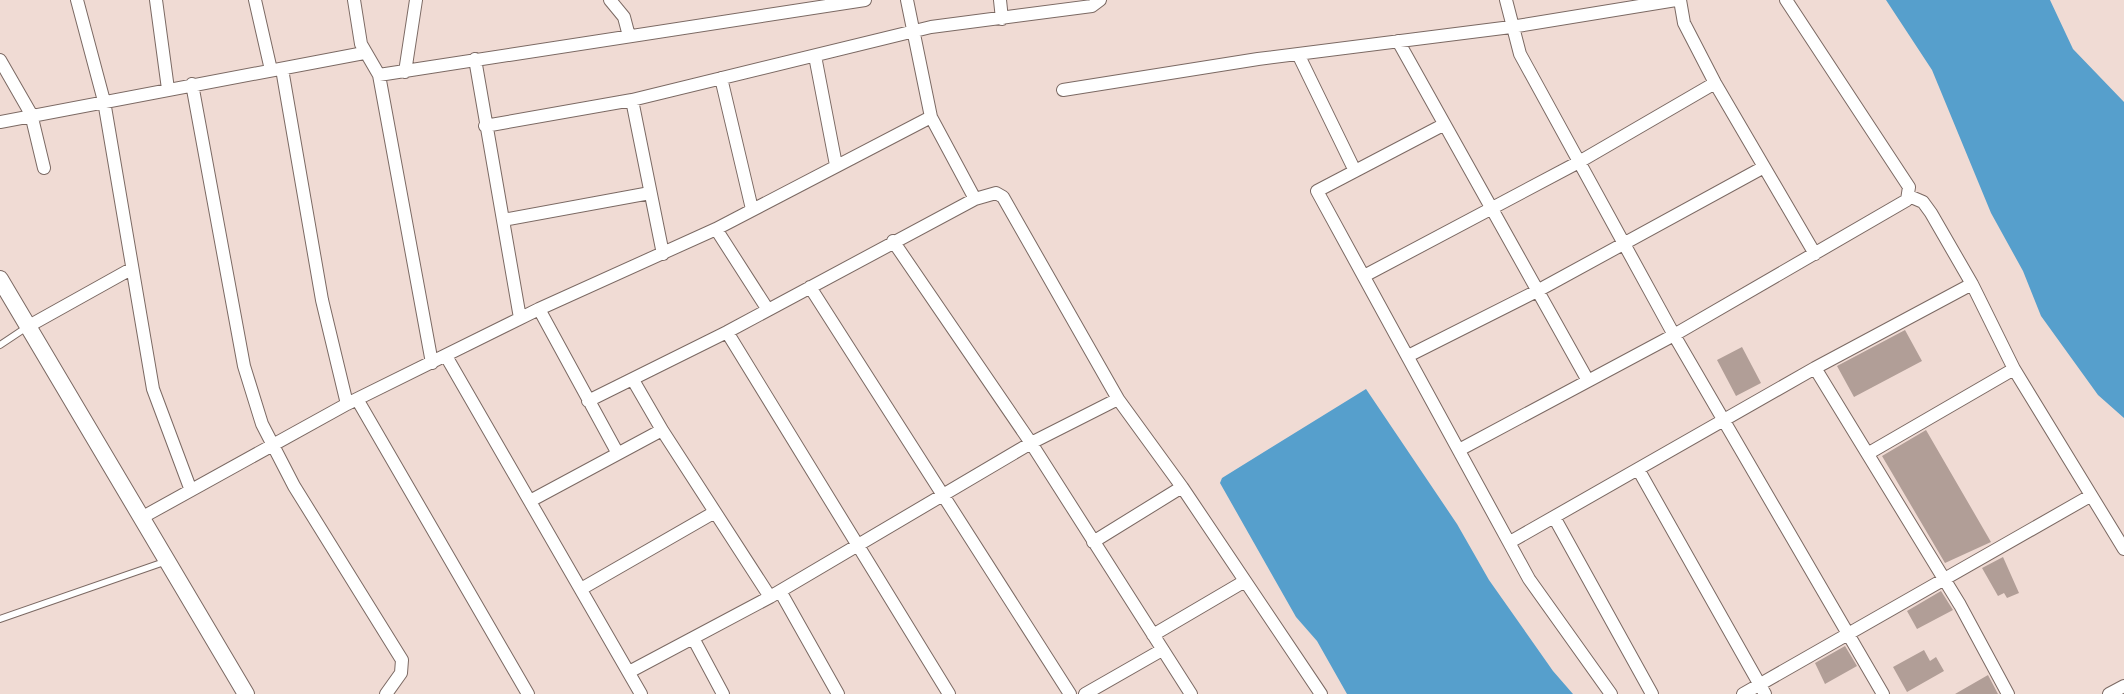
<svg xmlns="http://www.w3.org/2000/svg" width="2124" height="694" font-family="Roboto,sans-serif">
	<rect width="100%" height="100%" fill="#f0dbd4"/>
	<!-- water -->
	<path fill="#569fcc" d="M1886,0H2050L2073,49L2124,102V418L2098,395L2041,316L2023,271L1991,213L1932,70Z
		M1366,389L1457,524L1489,580L1553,671L1573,694H1347L1317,641L1296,617L1220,483L1222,478Z"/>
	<!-- building -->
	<path fill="#b19e97" d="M1905,330L1922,361L1854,397L1837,366Z
		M1742,347L1761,383L1736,396L1717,360Z
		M1926,430L1991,542L1945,563L1882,456Z
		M2003,557L2019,593L2007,598L2004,593L1998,596L1982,568Z
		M1941,591L1953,610L1917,629L1907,611Z
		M1845,646L1857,666L1825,684L1815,663Z
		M1924,650L1930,661L1936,657L1944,671L1907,692L1893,667Z
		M1988,675L1998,694H1955Z"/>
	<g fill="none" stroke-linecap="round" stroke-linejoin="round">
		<!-- service casing -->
		<g stroke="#7b6963" stroke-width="8">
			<path id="service" d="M0,345L27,327
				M0,619L167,561"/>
		</g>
		<!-- minor casing -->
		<g stroke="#7b6963" stroke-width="14">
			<path id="minor" d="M77,0L104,101L153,389L190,488
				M156,0L168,89
				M255,0L271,70
				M354,0L361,44L379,75L865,0
				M610,0L624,17L629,36
				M907,0L931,117L975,199
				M1000,0L1002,19
				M1506,0L1520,54L1674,335L1883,694
				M1680,0L1684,23L1715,83L1815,254
				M1398,41L1587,379
				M815,56L836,165
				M1299,56L1355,171
				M475,59L520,318
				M0,60L31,114L44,168
				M282,69L322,300L347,404
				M405,72L416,0
				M379,75L432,363
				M721,78L752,209
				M192,84L244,366L262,424L294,486L402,660L401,673L386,694
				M1063,90L1258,59L1511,27L1676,0
				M632,100L663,254
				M0,122L364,53
				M1443,125L1317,191L1529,579L1611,694
				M485,126L632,100L931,27L1092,6L1100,0
				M1909,196L1923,202L1931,213L1972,284L2014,369L2124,549
				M503,220L650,193
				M716,229L768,310
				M893,241L1031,443L1191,694
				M1364,276L1579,162L1715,83
				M810,287L1070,694
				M539,309L617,452
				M27,327L131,269
				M727,332L949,694
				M446,356L641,694
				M1408,356L1539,290L1764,167
				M1815,368L1960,605L2008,694
				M633,380L662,430L770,597
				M357,399L528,694
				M588,401L727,332L975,199L996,193L1003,197L1118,399L1182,487L1321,694
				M1459,450L1674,335L1907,200L1909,187L1786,0
				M1869,453L2014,369
				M1638,469L1765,694
				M530,501L662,430
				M1554,517L1652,694
				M141,518L347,404L539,309L716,229L931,117
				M1093,542L1182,487
				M1510,542L1815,368L1972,284
				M581,589L715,512
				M780,591L838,694
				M1153,635L1245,581
				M693,638L723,694
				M629,672L770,597L1031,443L1118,399
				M1085,694L1162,650
				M1743,694L2090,496
				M2109,694L2124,686"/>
		</g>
		<!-- tertiary casing -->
		<g stroke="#7b6963" stroke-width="18">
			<path id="tertiary" d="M0,279L246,694"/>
		</g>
		<!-- service -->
		<use href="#service" stroke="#fff" stroke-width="6"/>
		<!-- minor -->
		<use href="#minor" stroke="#fff" stroke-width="12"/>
		<!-- tertiary -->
		<use href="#tertiary" stroke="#fff" stroke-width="16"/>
	</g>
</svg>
